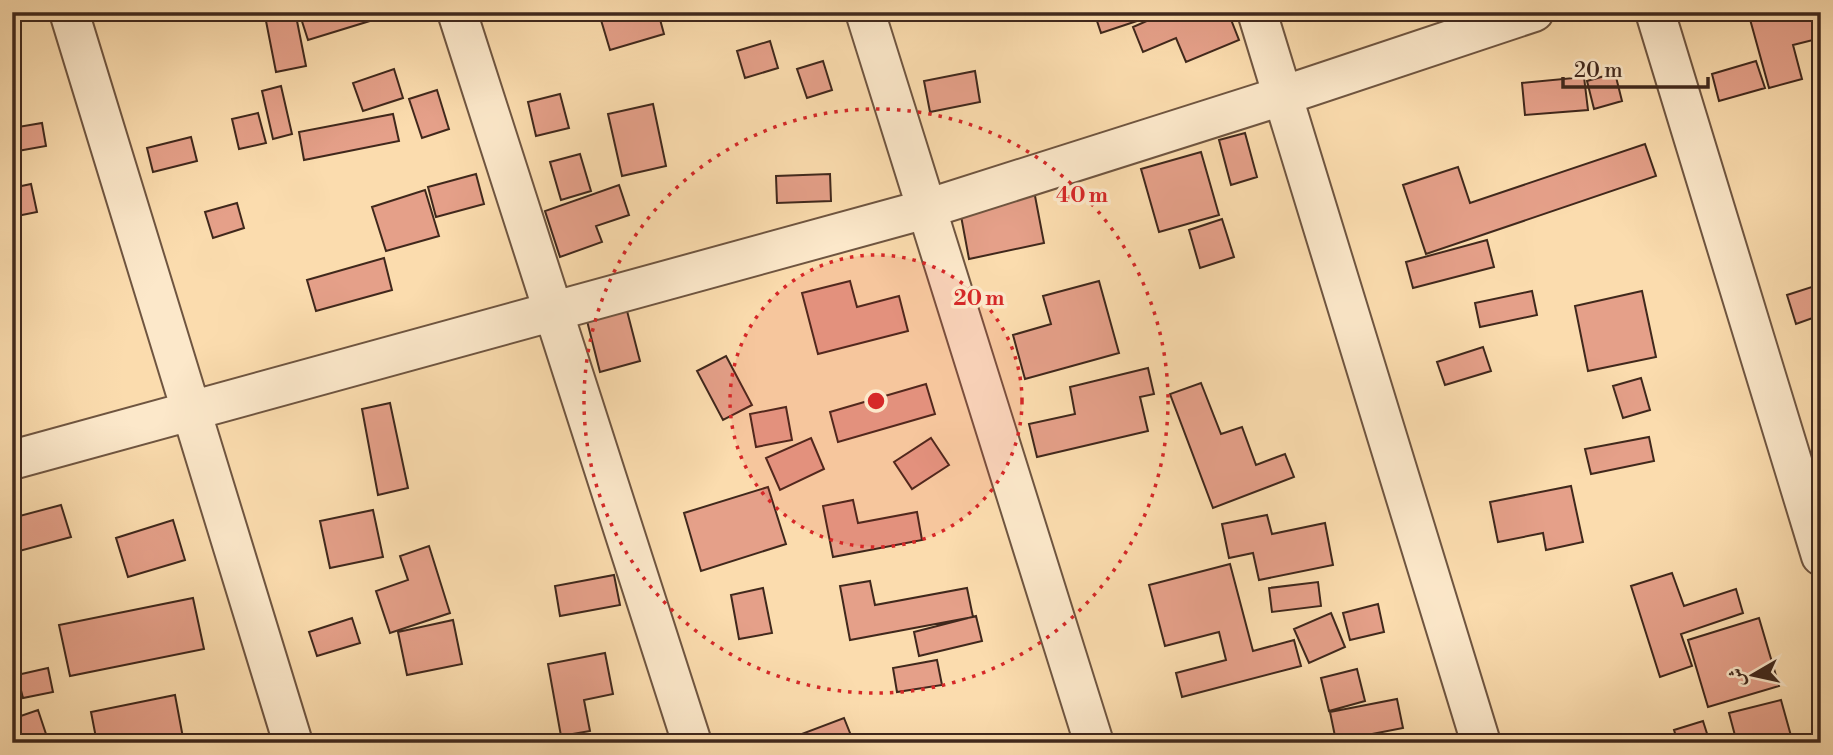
<svg xmlns="http://www.w3.org/2000/svg" width="1833" height="755" font-family="'Libre Bodoni',Amiri,serif">
	<rect width="100%" height="100%" fill="#fbdcae"/>
	<filter id="stains"><feTurbulence type="fractalNoise" baseFrequency=".00286" numOctaves="4"/><feColorMatrix values="0 0 0 0 .2 0 0 0 0 .09 0 0 0 0 .02 0 0 0 .5 -.17"/></filter>
	<radialGradient id="worn" r=".72"><stop offset=".6" stop-color="#630" stop-opacity="0"/><stop offset="1" stop-color="#630" stop-opacity=".3"/></radialGradient>
	<!-- building -->
	<path fill="#e5a089" stroke="#40281c" stroke-width="2" d="M299,12H370L373,20L308,40Z
		M627,12H658L664,34L610,50L601,20Z
		M1094,12H1160L1161,13L1101,33Z
		M1167,12H1228L1239,40L1186,62L1176,38L1143,52L1133,27Z
		M1748,12H1821V38L1793,45L1802,79L1769,88Z
		M296,16L306,66L276,72L266,21Z
		M770,41L778,68L745,78L737,51Z
		M823,61L832,90L807,98L797,69Z
		M1756,61L1765,88L1719,101L1712,74Z
		M394,69L403,98L363,111L353,83Z
		M975,71L980,102L930,112L924,81Z
		M1615,73L1622,101L1594,109L1587,81Z
		M1584,77L1588,110L1525,115L1522,83Z
		M281,86L292,134L273,139L262,91Z
		M437,90L449,129L422,138L409,99Z
		M560,94L569,128L536,136L528,102Z
		M653,104L666,166L622,176L608,114Z
		M258,113L266,143L239,149L232,119Z
		M393,114L399,141L304,160L299,132Z
		M42,123L46,146L12,152V128Z
		M1245,133L1257,177L1231,185L1219,140Z
		M191,137L197,161L153,172L147,148Z
		M1645,144L1656,176L1426,254L1403,185L1458,167L1470,203Z
		M1201,152L1219,215L1159,232L1141,169Z
		M580,154L591,191L561,200L550,162Z
		M476,174L484,204L436,217L428,187Z
		M830,174L831,201L777,203L776,176Z
		M1031,175L1044,243L969,259L956,189Z
		M31,184L37,212L12,217V188Z
		M619,185L629,215L596,226L602,242L560,257L545,211Z
		M425,190L439,236L386,251L372,207Z
		M237,203L244,228L213,238L205,212Z
		M1222,219L1234,257L1200,268L1189,230Z
		M1487,240L1494,267L1413,288L1406,262Z
		M384,258L392,290L316,311L307,280Z
		M850,281L857,307L899,296L908,331L818,354L802,293Z
		M1099,281L1119,353L1025,379L1013,335L1051,324L1043,296Z
		M1821,284V315L1796,324L1787,295Z
		M1532,291L1537,315L1480,327L1475,303Z
		M1642,291L1656,357L1588,371L1575,306Z
		M626,307L640,361L600,372L586,317Z
		M1483,347L1491,371L1445,385L1437,362Z
		M726,356L752,405L723,420L697,371Z
		M1148,368L1154,394L1140,397L1148,431L1037,457L1029,424L1075,414L1070,387Z
		M1641,378L1650,410L1623,418L1613,386Z
		M1201,383L1221,434L1242,427L1256,465L1285,454L1294,477L1213,508L1170,394Z
		M926,384L935,414L838,442L830,412Z
		M390,403L408,488L378,495L362,409Z
		M786,407L792,440L756,447L750,414Z
		M1649,437L1654,461L1591,474L1585,449Z
		M811,438L824,469L780,490L766,458Z
		M931,438L949,465L912,489L894,462Z
		M1571,486L1583,542L1546,550L1543,533L1498,542L1490,502Z
		M768,487L786,544L701,571L684,513Z
		M853,500L858,523L917,512L922,540L833,557L823,506Z
		M61,505L71,537L12,553V518Z
		M373,510L383,557L330,568L320,521Z
		M1267,515L1272,534L1325,523L1333,565L1259,580L1253,553L1229,558L1222,524Z
		M173,520L185,560L128,577L116,538Z
		M429,546L450,613L390,633L376,591L408,580L400,556Z
		M1230,564L1253,651L1294,640L1301,666L1182,697L1176,673L1226,660L1219,632L1165,646L1149,585Z
		M1672,573L1684,606L1736,589L1743,613L1681,634L1692,666L1660,677L1631,586Z
		M614,575L620,605L560,616L555,586Z
		M870,581L875,605L967,588L973,617L850,640L840,586Z
		M1318,582L1321,606L1272,612L1269,588Z
		M763,588L772,633L739,639L731,595Z
		M193,598L204,649L70,676L59,625Z
		M1378,604L1384,632L1350,640L1343,613Z
		M1331,613L1345,647L1309,663L1294,629Z
		M976,616L982,641L919,656L914,632Z
		M352,618L360,643L317,656L309,632Z
		M1759,618L1779,686L1708,707L1688,640Z
		M453,620L462,664L407,675L398,632Z
		M605,653L613,694L584,700L590,731L561,736L548,664Z
		M937,660L942,685L897,692L893,668Z
		M48,668L53,692L23,698L17,675Z
		M1357,669L1365,701L1329,711L1321,678Z
		M175,695L184,743H97L91,712Z
		M1397,699L1403,728L1336,741L1330,712Z
		M1781,700L1793,743H1737L1729,713Z
		M38,710L49,743H12V719Z
		M844,718L854,743H793L791,738Z
		M1703,721L1710,743H1678L1674,730Z"/>
	<g fill="none" stroke-linecap="round" stroke-linejoin="round">
		<!-- minor casing -->
		<g stroke="#6f5540" stroke-width="42">
			<path id="minor" d="M69,12L293,743
				M457,12L692,743
				M865,12L1094,743
				M1257,12L1481,743
				M1655,12L1821,556
				M12,460L926,209L1282,96L1534,12"/>
		</g>
		<!-- minor -->
		<use href="#minor" stroke="#fce8ca" stroke-width="38"/>
	</g>
	<!-- distance rings -->
	<circle cx="876" cy="401" r="146" fill="#d62828" fill-opacity=".12"/>
	<g fill="none" stroke="#d62828" stroke-width="3.5" stroke-dasharray="3.5 7">
		<circle cx="876" cy="401" r="146"/>
		<circle cx="876" cy="401" r="292"/>
	</g>
	<circle cx="876" cy="401" r="10" fill="#d62828" stroke="#fce8ca" stroke-width="3.5"/>
	<g font-size="21" text-anchor="middle" font-weight="bold" fill="#d62828" stroke="#fce8ca" stroke-width="7" stroke-linejoin="round" paint-order="stroke">
		<text x="1082" y="202">40 m</text>
		<text x="979" y="305">20 m</text>
	</g>
	<!-- margin -->
	<rect width="1833" height="755" fill="none" stroke="#fbdcae" stroke-width="42"/>
	<rect x="14" y="14" width="1805" height="727" fill="none" stroke="#40281c" stroke-width="3.5"/>
	<rect x="21" y="21" width="1791" height="713" fill="none" stroke="#40281c" stroke-width="2"/>
	<!-- north arrow -->
	<g transform="translate(1753 675) rotate(261)" stroke="#fce8ca" stroke-width="5" paint-order="stroke">
	<path d="M0-5L12 26L0 18L-12 26Z" fill="#40281c"/>
	<text y="-10" font-size="19" font-weight="bold" text-anchor="middle" fill="#40281c">ش</text>
	</g>
	<!-- scale -->
	<path d="M1563 77v10h145v-10" fill="none" stroke="#40281c" stroke-width="3.5"/>
	<text x="1574" y="77" font-size="21" fill="#40281c" stroke="#fce8ca" stroke-width="5" paint-order="stroke">20 m</text>
	<rect width="100%" height="100%" filter="url(#stains)"/>
	<rect width="100%" height="100%" fill="url(#worn)"/>
</svg>
